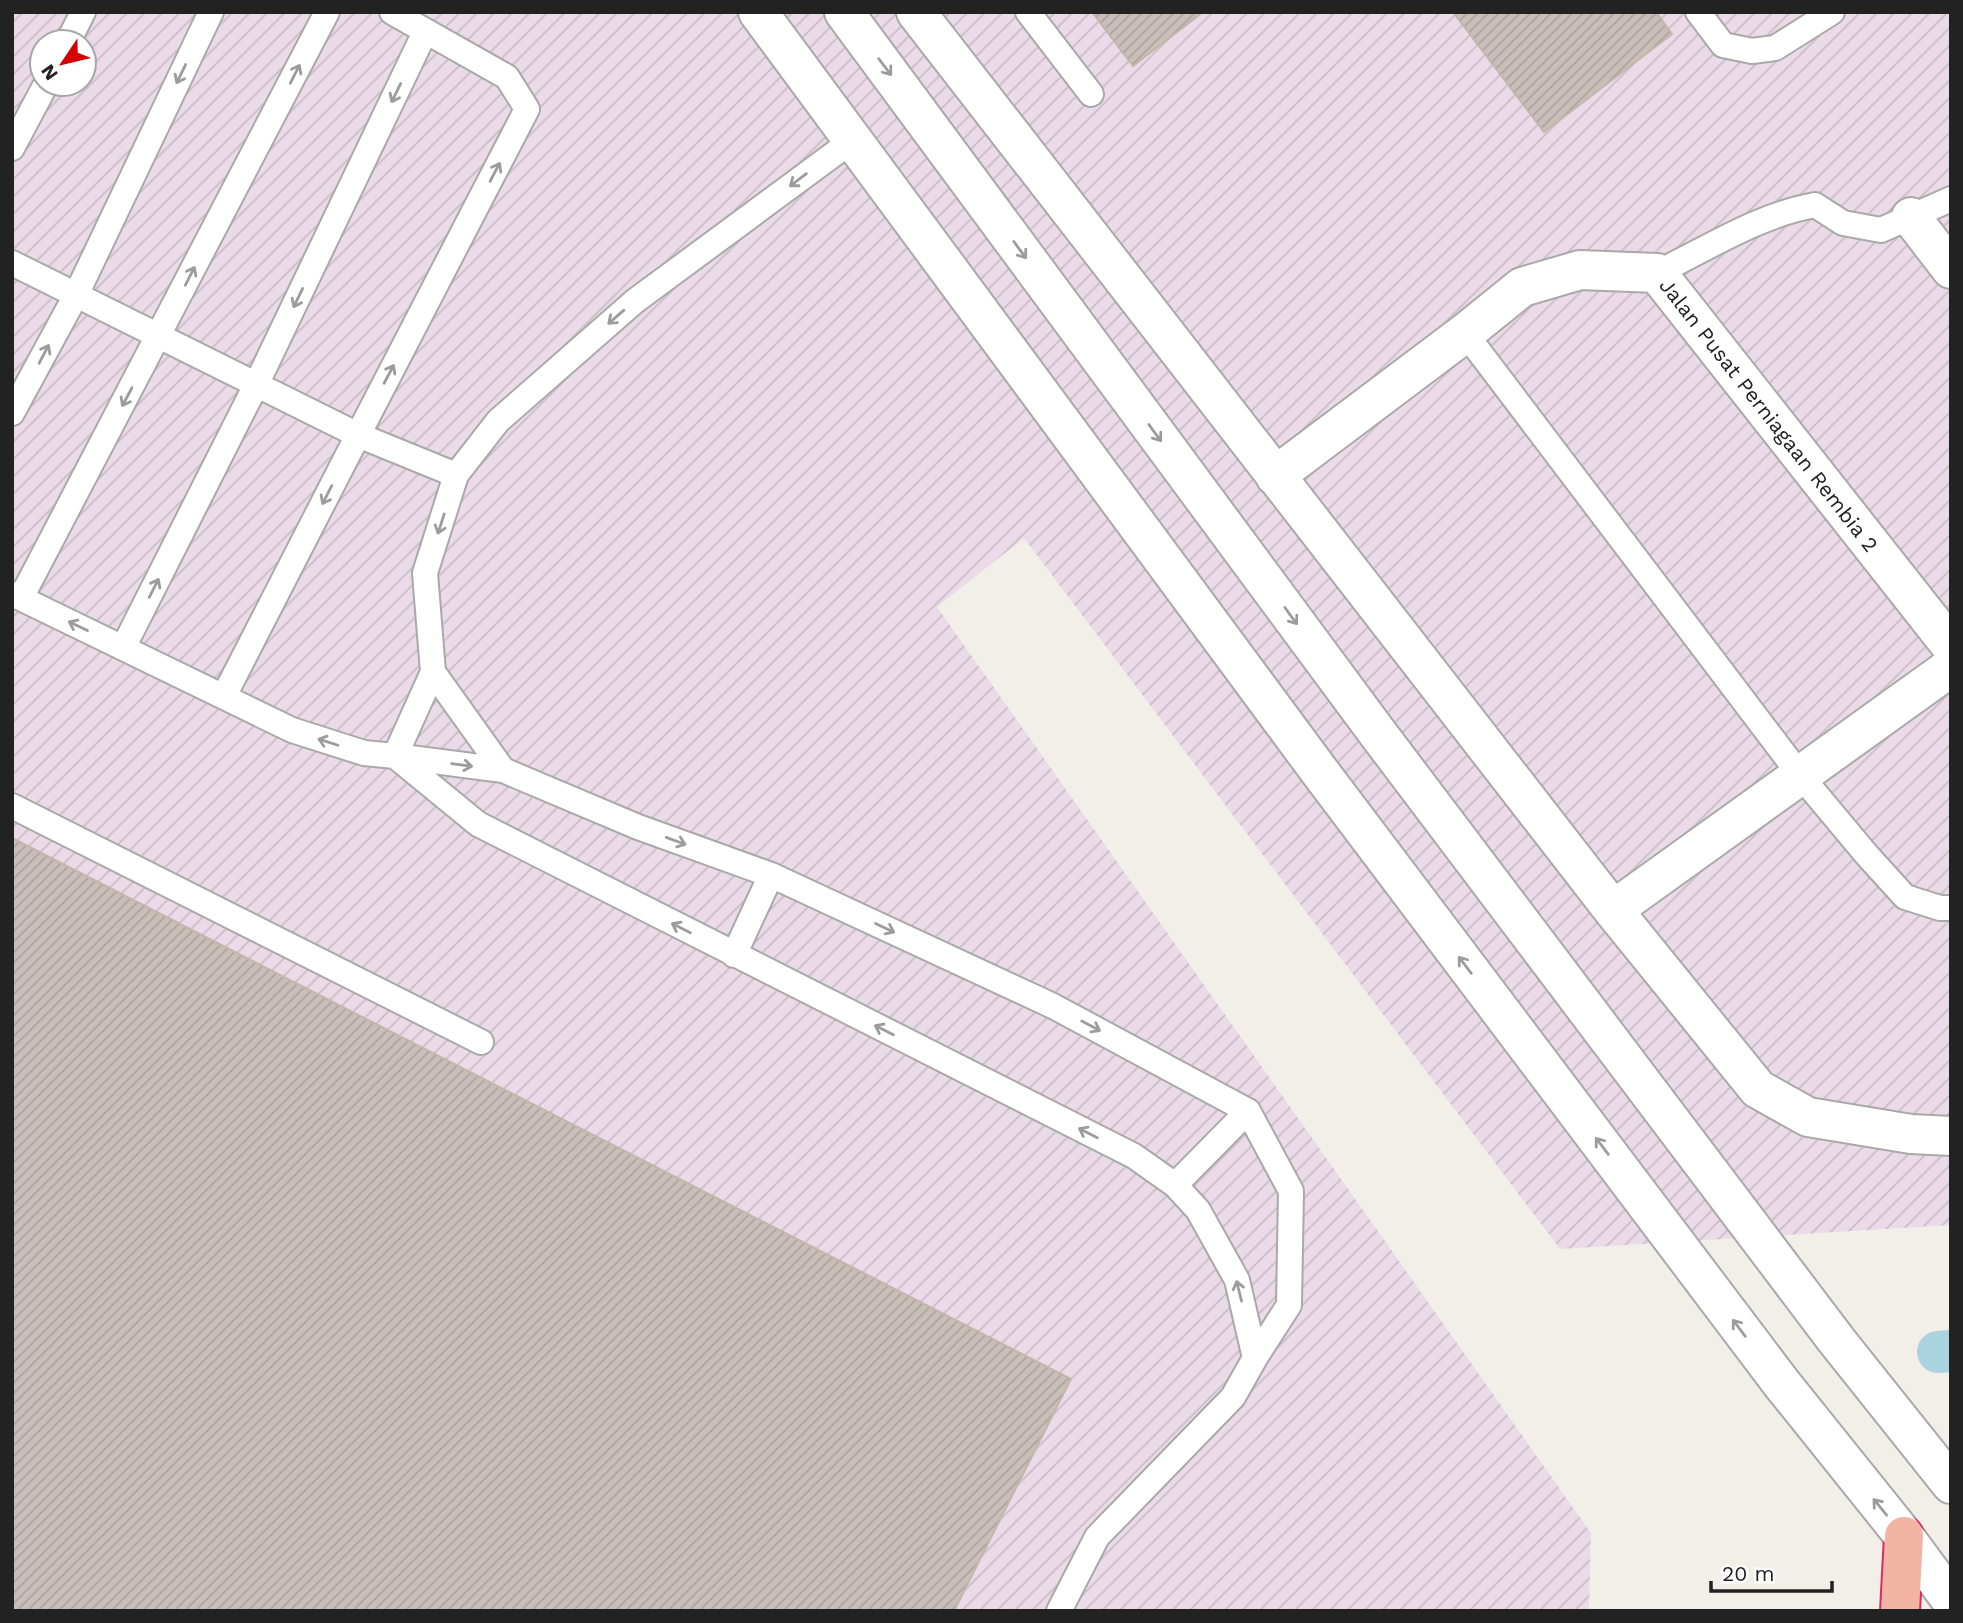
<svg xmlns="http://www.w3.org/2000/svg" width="1963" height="1623" font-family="'Work Sans',sans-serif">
	<defs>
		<pattern id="industrial-furrows" width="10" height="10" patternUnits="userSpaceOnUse" patternTransform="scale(1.75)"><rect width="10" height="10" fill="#ebdbe8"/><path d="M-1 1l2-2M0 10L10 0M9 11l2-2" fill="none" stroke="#c9bcc7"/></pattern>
		<pattern id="building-hatch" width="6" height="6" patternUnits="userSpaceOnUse" patternTransform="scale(1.75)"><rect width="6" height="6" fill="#c7bfb8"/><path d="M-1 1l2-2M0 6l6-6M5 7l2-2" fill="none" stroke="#aba49e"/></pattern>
	</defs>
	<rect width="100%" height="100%" fill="#f2efe9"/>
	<!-- industrial -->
	<path fill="url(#industrial-furrows)" fill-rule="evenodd" d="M12,12H1951V1225L1560,1249L1024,538L937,607L1591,1533L1589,1611H12ZM42,42H84V84H42Z"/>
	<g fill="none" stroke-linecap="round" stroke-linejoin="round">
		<!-- canal -->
		<path stroke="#aad3df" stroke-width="42" d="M1938,1352L1951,1351"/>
	</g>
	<!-- building -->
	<path fill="url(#building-hatch)" stroke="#c4b6ab" stroke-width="2" d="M1092,12H1203L1133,66Z
		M1453,12H1656L1672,34L1544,132Z
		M12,838L1071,1379L954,1611H12Z"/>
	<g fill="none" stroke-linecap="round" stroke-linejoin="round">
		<!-- service casing -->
		<g stroke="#a9a9a9" stroke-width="28">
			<path id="service" d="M1028,12L1091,94
				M1698,12L1723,45L1752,51L1775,48L1832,12
				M68,42L83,12
				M12,148L46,84
				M12,263L358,435L456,475
				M1657,273C1708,248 1759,215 1815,205L1843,223L1881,230L1951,199
				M1465,333L1800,775L1866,854L1905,897L1940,908H1951
				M12,413L76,295L211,12
				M12,594L292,730L364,753L395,756L503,770L638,827L771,875L1053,1006L1248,1111L1291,1191L1289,1305L1255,1358L1233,1397L1097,1537L1059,1611
				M21,598L327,12
				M123,648L256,385L425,32
				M433,672L503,770
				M224,696L358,435L527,109L507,77L392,12
				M395,756L478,824L1134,1156L1175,1185L1198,1210L1237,1280L1255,1358
				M395,756L433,672L425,573L456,475L498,421L635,301L853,140
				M12,806L481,1042
				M734,955L771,875
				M1175,1185L1248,1111"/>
		</g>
		<!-- minor casing -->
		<g stroke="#a9a9a9" stroke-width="42">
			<path id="minor" d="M758,12L1320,772L1782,1384L1904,1536L1951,1600
				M844,12L1376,731L1837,1341L1951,1484
				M916,12L1613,910L1758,1089L1808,1117L1911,1134L1951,1136
				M1911,217L1951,269
				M1275,476L1465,333L1522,287L1580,270L1657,273L1951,646
				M1613,910L1951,667"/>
		</g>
		<!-- trunk casing -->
		<g stroke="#dc2a67" stroke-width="42">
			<path id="trunk" d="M1900,1611L1904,1536"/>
		</g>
		<!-- service -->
		<use href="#service" stroke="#fff" stroke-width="24"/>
		<!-- minor -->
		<use href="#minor" stroke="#fff" stroke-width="38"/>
		<!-- trunk -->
		<use href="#trunk" stroke="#f2b4a3" stroke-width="38"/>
	</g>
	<!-- one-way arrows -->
	<defs><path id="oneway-shaft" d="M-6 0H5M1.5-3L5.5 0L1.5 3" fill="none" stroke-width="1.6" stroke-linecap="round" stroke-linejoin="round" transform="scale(1.75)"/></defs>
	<g stroke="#9c9c9c">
		<use href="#oneway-shaft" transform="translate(885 67) rotate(53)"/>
		<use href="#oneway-shaft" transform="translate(181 74) rotate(116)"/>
		<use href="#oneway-shaft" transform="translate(295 74) rotate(-63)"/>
		<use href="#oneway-shaft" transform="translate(396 93) rotate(116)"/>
		<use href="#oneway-shaft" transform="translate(495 172) rotate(-62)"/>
		<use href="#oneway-shaft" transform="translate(798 180) rotate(143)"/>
		<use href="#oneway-shaft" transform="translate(1020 250) rotate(54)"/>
		<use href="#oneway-shaft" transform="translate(190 276) rotate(-63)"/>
		<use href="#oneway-shaft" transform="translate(298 298) rotate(116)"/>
		<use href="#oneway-shaft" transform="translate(616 317) rotate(139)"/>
		<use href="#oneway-shaft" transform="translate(44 354) rotate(-62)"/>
		<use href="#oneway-shaft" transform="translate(389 374) rotate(-62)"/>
		<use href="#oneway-shaft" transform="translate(127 397) rotate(118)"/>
		<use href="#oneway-shaft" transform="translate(1155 433) rotate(54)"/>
		<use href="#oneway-shaft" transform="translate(327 495) rotate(117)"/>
		<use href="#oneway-shaft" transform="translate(441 524) rotate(108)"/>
		<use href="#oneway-shaft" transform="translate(154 588) rotate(-63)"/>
		<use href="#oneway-shaft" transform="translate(1291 616) rotate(54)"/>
		<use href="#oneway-shaft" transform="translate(78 626) rotate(-154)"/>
		<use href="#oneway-shaft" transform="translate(328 742) rotate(-162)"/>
		<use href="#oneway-shaft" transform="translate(462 765) rotate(8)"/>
		<use href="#oneway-shaft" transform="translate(676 841) rotate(20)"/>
		<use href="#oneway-shaft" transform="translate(681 928) rotate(-153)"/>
		<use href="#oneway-shaft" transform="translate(885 928) rotate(25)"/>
		<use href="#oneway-shaft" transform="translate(1465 965) rotate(-127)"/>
		<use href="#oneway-shaft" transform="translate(1091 1026) rotate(28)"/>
		<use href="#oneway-shaft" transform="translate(884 1030) rotate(-153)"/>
		<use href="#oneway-shaft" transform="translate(1088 1133) rotate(-153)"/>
		<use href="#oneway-shaft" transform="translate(1602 1146) rotate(-127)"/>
		<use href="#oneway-shaft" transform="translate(1239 1291) rotate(-104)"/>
		<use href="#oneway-shaft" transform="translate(1739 1328) rotate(-127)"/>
		<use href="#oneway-shaft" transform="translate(1880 1507) rotate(-129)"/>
	</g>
	<g text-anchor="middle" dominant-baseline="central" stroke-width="7" stroke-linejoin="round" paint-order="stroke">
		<!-- street labels -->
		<g font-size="21" fill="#222" stroke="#fff">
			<text transform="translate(1769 415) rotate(52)">Jalan Pusat Perniagaan Rembia 2</text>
		</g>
	</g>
	<!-- border -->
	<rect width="1963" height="1623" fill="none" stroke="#222222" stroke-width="28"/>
	<!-- north arrow -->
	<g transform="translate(63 63) rotate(235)"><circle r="33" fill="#ffffff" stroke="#a7a7a7" stroke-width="2"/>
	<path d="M0-5L12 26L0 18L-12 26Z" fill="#d40000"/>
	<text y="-10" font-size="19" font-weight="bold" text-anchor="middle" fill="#222222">N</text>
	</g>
	<!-- scale -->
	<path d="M1711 1581v10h121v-10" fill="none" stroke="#222222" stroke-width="3.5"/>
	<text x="1722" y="1581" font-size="21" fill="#222222" stroke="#ffffff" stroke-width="5" paint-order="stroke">20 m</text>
</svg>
